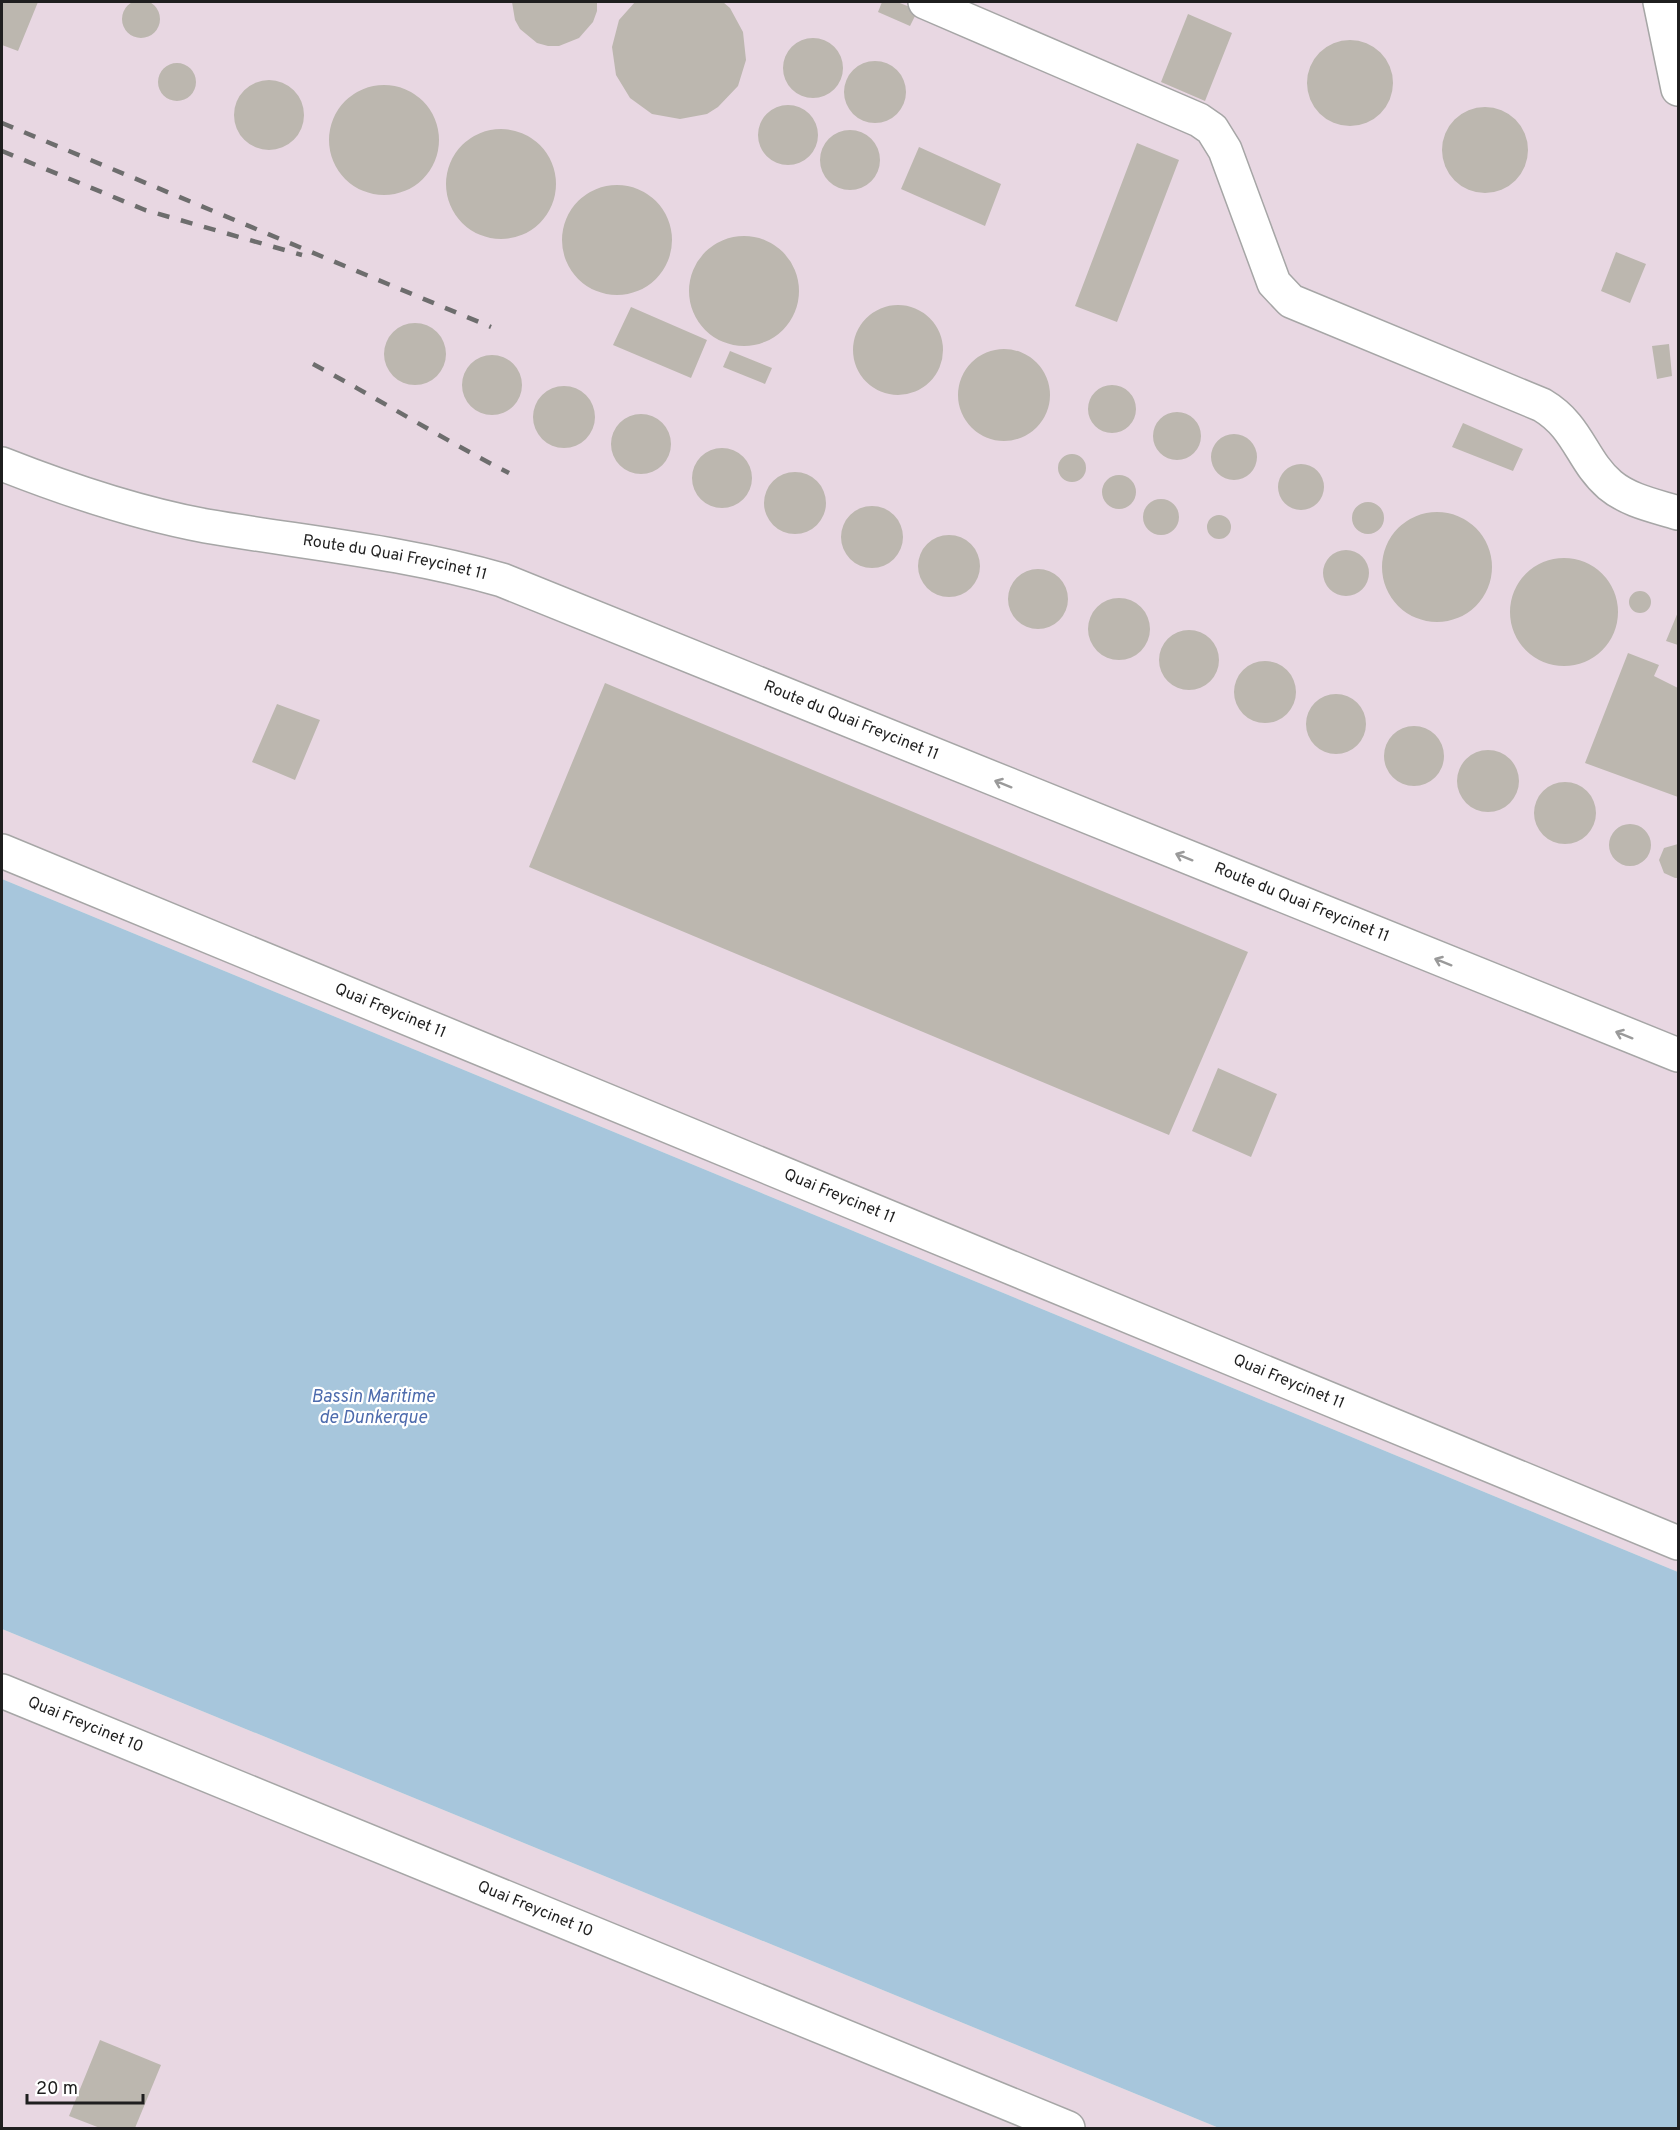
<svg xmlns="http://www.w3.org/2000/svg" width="1680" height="2130" font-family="Overpass,sans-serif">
	<rect width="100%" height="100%" fill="#efeee5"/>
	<!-- industrial -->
	<path fill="#e8d7e2" d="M2,2H1678V1572L2,879Z
		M2,1629L1219,2128H2Z"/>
	<!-- water -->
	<path fill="#a7c6dc" d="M2,879L1678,1572V2128H1219L2,1629Z"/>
	<!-- building -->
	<path fill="#bcb7af" d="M122 19a19 19 0 1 1 38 0a19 19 0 1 1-38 0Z
		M2,2H38L18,51L2,45Z
		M512,2H597V11L593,22L579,38L559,46H548L537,43L520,29L515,20Z
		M635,2H723L730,8L743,32L746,60L738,86L718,107L707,114L680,119L652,114L630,98L616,75L612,47L619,20Z
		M882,2H897L918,10L910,26L878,12Z
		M1188,14L1232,33L1205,101L1161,82Z
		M783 68a30 30 0 1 1 60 0a30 30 0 1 1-60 0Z
		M1307 83a43 43 0 1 1 86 0a43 43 0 1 1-86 0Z
		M844 92a31 31 0 1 1 62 0a31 31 0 1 1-62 0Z
		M158 82a19 19 0 1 1 38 0a19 19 0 1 1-38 0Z
		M234 115a35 35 0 1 1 70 0a35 35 0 1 1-70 0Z
		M329 140a55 55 0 1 1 110 0a55 55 0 1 1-110 0Z
		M758 135a30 30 0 1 1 60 0a30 30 0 1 1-60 0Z
		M1442 150a43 43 0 1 1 86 0a43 43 0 1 1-86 0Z
		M446 184a55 55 0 1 1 110 0a55 55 0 1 1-110 0Z
		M820 160a30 30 0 1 1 60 0a30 30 0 1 1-60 0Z
		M1137,143L1179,160L1117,322L1075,306Z
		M919,147L1001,184L985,226L901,189Z
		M562 240a55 55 0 1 1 110 0a55 55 0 1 1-110 0Z
		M689 291a55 55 0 1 1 110 0a55 55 0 1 1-110 0Z
		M1616,252L1646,264L1630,303L1601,291Z
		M853 350a45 45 0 1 1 90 0a45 45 0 1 1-90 0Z
		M631,307L707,340L691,378L613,345Z
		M384 354a31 31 0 1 1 62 0a31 31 0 1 1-62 0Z
		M1669,344L1672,376L1657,379L1652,346Z
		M958 395a46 46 0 1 1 92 0a46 46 0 1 1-92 0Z
		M730,351L772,368L765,384L723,367Z
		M462 385a30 30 0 1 1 60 0a30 30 0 1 1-60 0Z
		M1088 409a24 24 0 1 1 48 0a24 24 0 1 1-48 0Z
		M533 417a31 31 0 1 1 62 0a31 31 0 1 1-62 0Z
		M1153 436a24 24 0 1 1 48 0a24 24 0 1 1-48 0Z
		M611 444a30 30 0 1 1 60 0a30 30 0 1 1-60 0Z
		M1463,423L1523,449L1513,471L1452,447Z
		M1211 457a23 23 0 1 1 46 0a23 23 0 1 1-46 0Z
		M692 478a30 30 0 1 1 60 0a30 30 0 1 1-60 0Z
		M1058 468a14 14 0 1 1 28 0a14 14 0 1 1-28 0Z
		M1278 487a23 23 0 1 1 46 0a23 23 0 1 1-46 0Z
		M764 503a31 31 0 1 1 62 0a31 31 0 1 1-62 0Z
		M1102 492a17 17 0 1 1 34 0a17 17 0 1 1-34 0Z
		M1143 517a18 18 0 1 1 36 0a18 18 0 1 1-36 0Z
		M1352 518a16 16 0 1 1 32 0a16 16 0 1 1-32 0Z
		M841 537a31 31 0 1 1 62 0a31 31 0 1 1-62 0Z
		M1382 567a55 55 0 1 1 110 0a55 55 0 1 1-110 0Z
		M1207 527a12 12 0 1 1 24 0a12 12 0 1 1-24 0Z
		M918 566a31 31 0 1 1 62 0a31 31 0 1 1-62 0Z
		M1323 573a23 23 0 1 1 46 0a23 23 0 1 1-46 0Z
		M1510 612a54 54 0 1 1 108 0a54 54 0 1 1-108 0Z
		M1008 599a30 30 0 1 1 60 0a30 30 0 1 1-60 0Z
		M1629 602a11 11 0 1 1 22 0a11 11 0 1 1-22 0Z
		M1088 629a31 31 0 1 1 62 0a31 31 0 1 1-62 0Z
		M1678,612V645L1666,641Z
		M1159 660a30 30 0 1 1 60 0a30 30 0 1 1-60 0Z
		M1628,653L1659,665L1654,676L1678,688V797L1585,763Z
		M1234 692a31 31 0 1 1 62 0a31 31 0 1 1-62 0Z
		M605,683L1248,952L1169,1135L529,867Z
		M1306 724a30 30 0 1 1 60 0a30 30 0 1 1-60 0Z
		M277,704L320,720L295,780L252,762Z
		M1384 756a30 30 0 1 1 60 0a30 30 0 1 1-60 0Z
		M1457 781a31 31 0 1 1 62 0a31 31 0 1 1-62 0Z
		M1534 813a31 31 0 1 1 62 0a31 31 0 1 1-62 0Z
		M1609 845a21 21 0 1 1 42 0a21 21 0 1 1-42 0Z
		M1678,844V878H1675L1664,873L1659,860L1664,848Z
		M1218,1068L1277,1094L1251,1157L1192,1131Z
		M100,2040L161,2065L135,2128H100L69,2116Z"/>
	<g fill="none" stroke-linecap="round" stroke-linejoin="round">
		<!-- minor casing -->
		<g stroke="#a6a6a6" stroke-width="36">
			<g id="minor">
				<path d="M925,2L1199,120L1212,129L1225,150L1274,283L1291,301L1542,405C1579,427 1581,460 1610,485C1629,501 1656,506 1678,513"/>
				<path d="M1660,2L1678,89"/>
				<path id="s1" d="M2,464C68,490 136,513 206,526C306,543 405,552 502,580L1678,1055"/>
				<path id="s2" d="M2,851L1678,1543"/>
				<path id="s3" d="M2,1691L1068,2128"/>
			</g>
		</g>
		<!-- minor -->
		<use href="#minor" stroke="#fff" stroke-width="33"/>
		<!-- rail -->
		<path stroke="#6d6d6d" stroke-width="4.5" stroke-dasharray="12 12" stroke-linecap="butt" d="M2,123L491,327
			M2,151L145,210L302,255
			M313,364C379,399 442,439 509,473"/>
	</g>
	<!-- one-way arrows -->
	<defs><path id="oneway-shaft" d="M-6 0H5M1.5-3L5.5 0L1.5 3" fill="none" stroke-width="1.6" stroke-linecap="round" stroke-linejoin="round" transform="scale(1.5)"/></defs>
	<g stroke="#9a9a9a">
		<use href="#oneway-shaft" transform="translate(1003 784) rotate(-158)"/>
		<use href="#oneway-shaft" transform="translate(1184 857) rotate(-158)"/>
		<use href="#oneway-shaft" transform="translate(1443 962) rotate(-158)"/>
		<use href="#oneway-shaft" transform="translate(1624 1035) rotate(-158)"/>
	</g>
	<g text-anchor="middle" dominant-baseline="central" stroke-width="4.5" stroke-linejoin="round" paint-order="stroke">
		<!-- street labels -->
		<g font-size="16" fill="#1f1f1f" stroke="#fff">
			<text stroke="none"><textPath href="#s1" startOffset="405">Route du Quai Freycinet 11</textPath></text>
			<text stroke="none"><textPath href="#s1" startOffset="891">Route du Quai Freycinet 11</textPath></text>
			<text stroke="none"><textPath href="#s1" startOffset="1377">Route du Quai Freycinet 11</textPath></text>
			<text stroke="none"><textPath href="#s2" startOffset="420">Quai Freycinet 11</textPath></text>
			<text stroke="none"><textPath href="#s2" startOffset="906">Quai Freycinet 11</textPath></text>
			<text stroke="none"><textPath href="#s2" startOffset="1392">Quai Freycinet 11</textPath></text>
			<text stroke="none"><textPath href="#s3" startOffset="90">Quai Freycinet 10</textPath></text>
			<text stroke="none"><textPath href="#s3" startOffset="576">Quai Freycinet 10</textPath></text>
		</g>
		<!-- water labels -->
		<g font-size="18" font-style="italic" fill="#4d6bad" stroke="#fff">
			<text x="373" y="1397">Bassin Maritime<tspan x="373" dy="21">de Dunkerque</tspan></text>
		</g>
	</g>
	<!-- border -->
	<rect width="1680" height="2130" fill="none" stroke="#1f1f1f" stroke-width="6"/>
	<!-- scale -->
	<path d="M27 2094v9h116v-9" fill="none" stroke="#1f1f1f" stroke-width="3"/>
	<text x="36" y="2094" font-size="18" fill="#1f1f1f" stroke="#ffffff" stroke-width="4.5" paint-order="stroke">20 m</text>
</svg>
